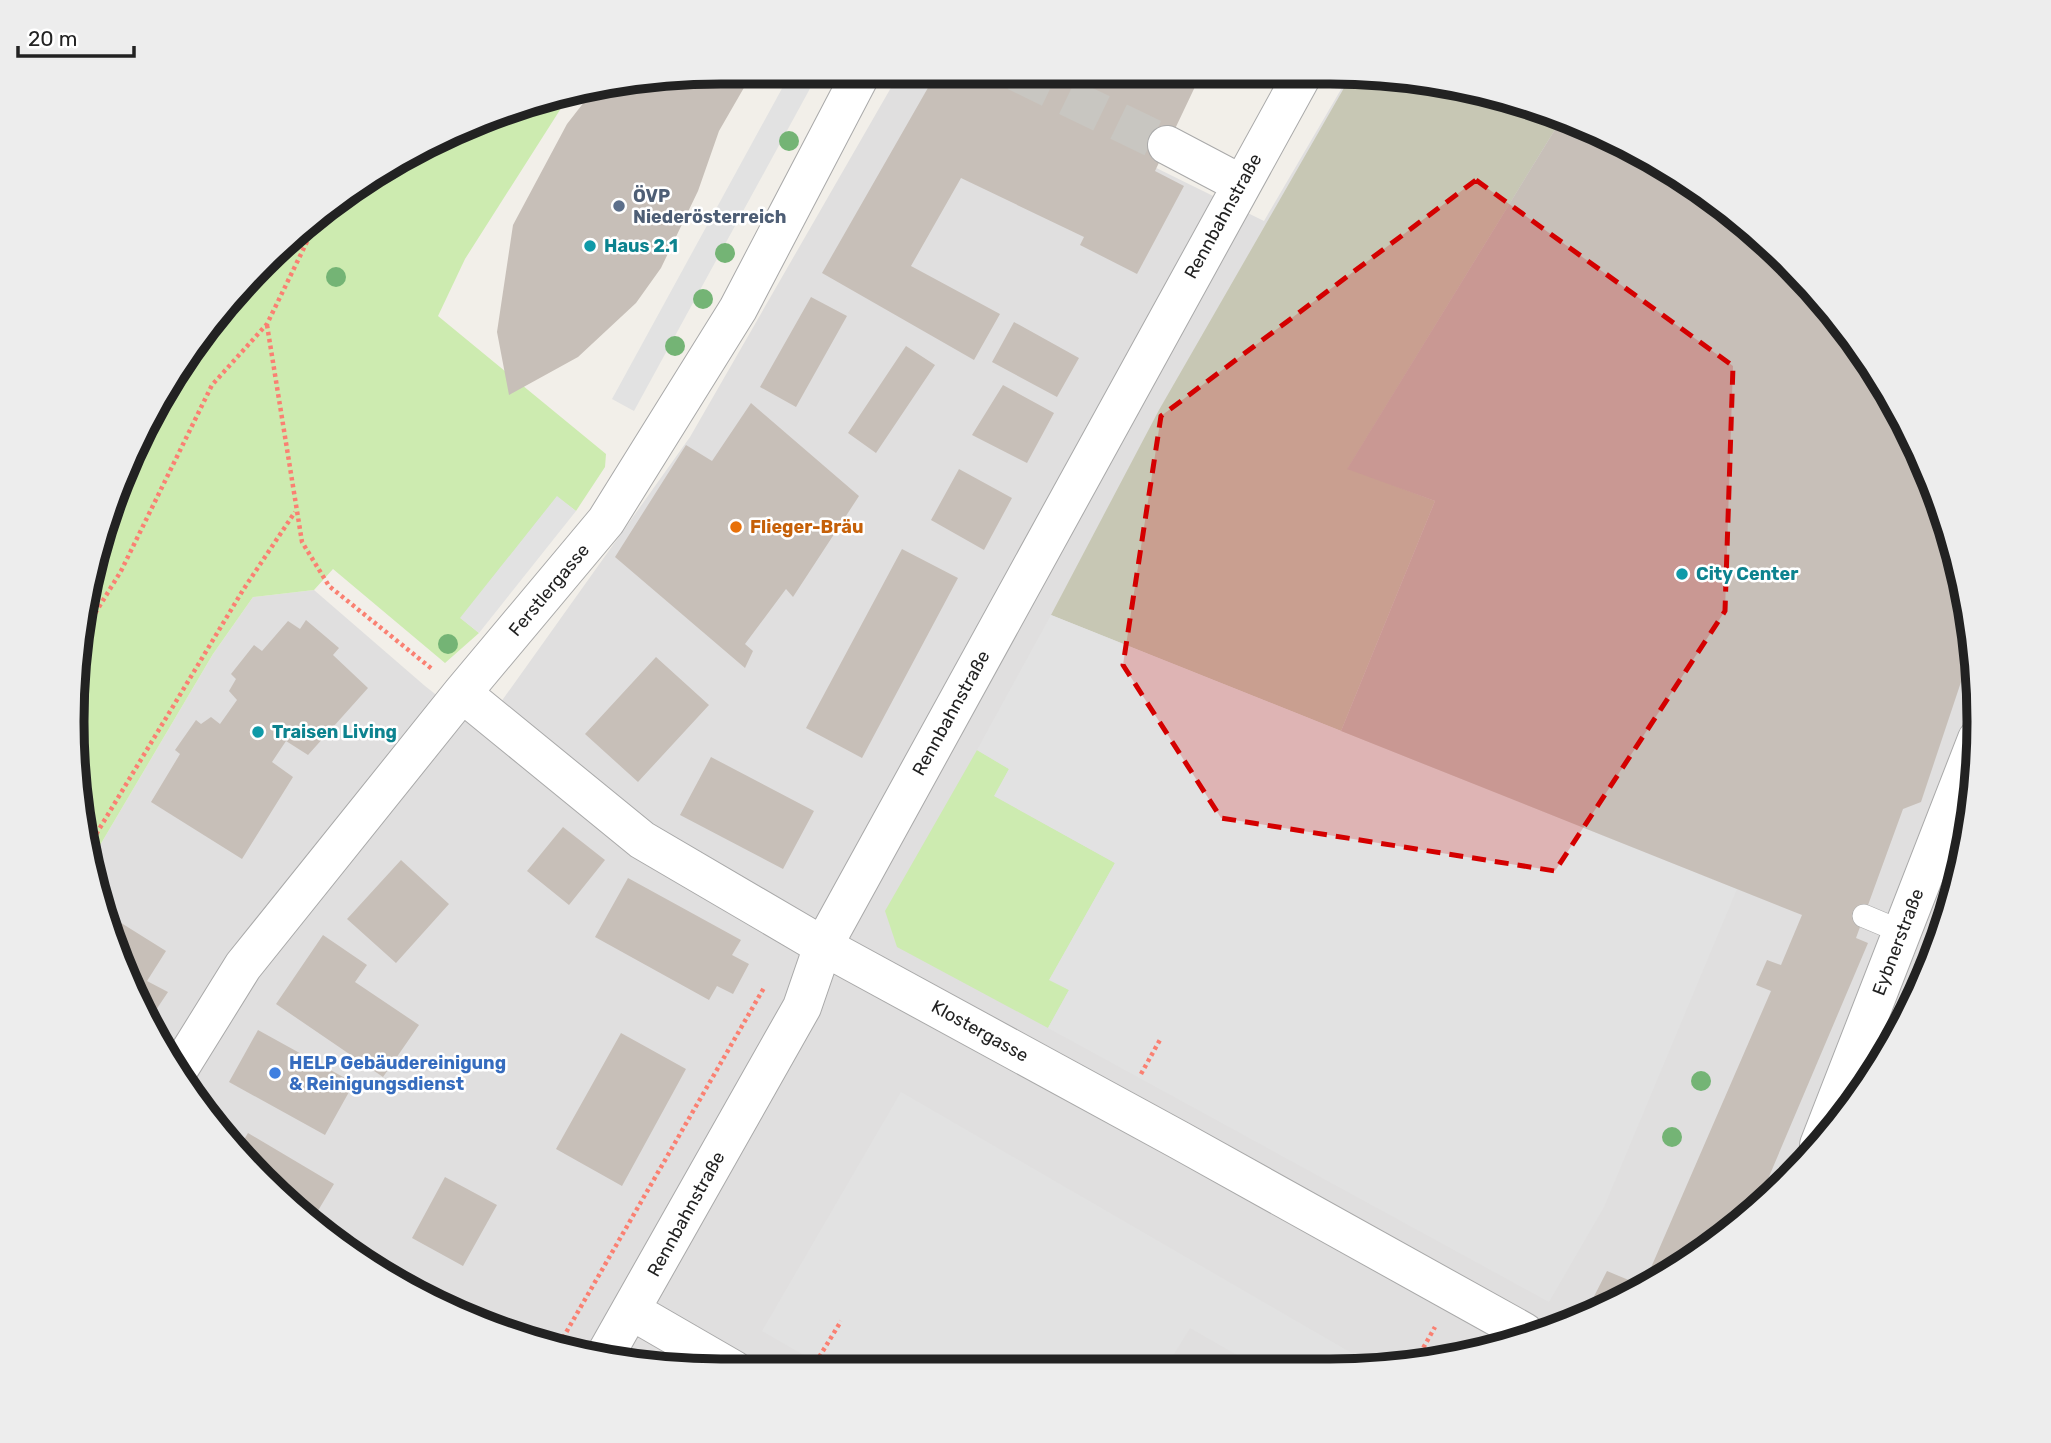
<svg xmlns="http://www.w3.org/2000/svg" width="2051" height="1443" font-family="Rubik,sans-serif">
	<rect width="100%" height="100%" fill="#f2efe9"/>
	<!-- residential -->
	<path fill="#e0dfdf" d="M900,72H961L1264,221L1350,74L1457,84L1655,159L1945,512L1974,636L1978,764L1957,889L1912,1009L1845,1117L1758,1210L1617,1304L1415,1366L679,1370L554,1349L434,1304L326,1237L233,1150L139,1009L93,857L213,654L253,597L314,590L425,686L481,730L690,437Z"/>
	<!-- construction -->
	<path fill="#c7c7b4" d="M1352,74L1457,84L1559,123L1348,468L1435,501L1341,731L1051,615L1159,410Z"/>
	<!-- grass -->
	<path fill="#cdebb0" d="M572,91L465,259L438,316L606,454L605,467L576,511L557,497L461,618L479,633L445,663L333,569L314,590L253,597L213,654L93,857L77,807V636L121,472L233,293L361,181L553,94Z
		M977,750L1009,769L995,796L1115,863L1050,979L1069,990L1048,1028L897,947L885,911Z"/>
	<!-- parking -->
	<path fill="#e2e2e2" d="M791,72H819L634,411L612,399Z
		M557,496L576,511L479,633L460,618Z
		M1051,615L1737,889L1604,1207L1549,1302L1048,1028L1069,990L1049,980L1115,863L994,796L1009,769L977,750Z
		M901,1092L1374,1366L1258,1367L1190,1328L1166,1367L828,1369L762,1331Z"/>
	<!-- building -->
	<path fill="#c7bfb8" d="M722,72H753L719,131L698,191L661,268L636,303L578,357L509,395L497,332L513,225L567,124L595,88Z
		M937,72H1202L1155,171L1184,186L1137,274L1080,245L1084,237L961,178L911,266L1000,314L974,360L822,273Z
		M1559,123L1655,159L1818,293L1892,396L1945,512L1974,643L1921,802L1903,809L1856,938L1868,943L1754,1212L1617,1304L1585,1314L1607,1271L1643,1286L1771,991L1756,985L1767,960L1781,965L1802,915L1341,731L1435,501L1347,469Z
		M811,297L847,316L796,407L760,387Z
		M1014,322L1079,358L1057,397L992,362Z
		M906,346L935,365L876,453L848,433Z
		M1003,385L1054,413L1027,463L972,435Z
		M751,403L859,496L793,597L786,589L745,644L753,651L745,668L615,557L686,445L712,461Z
		M959,469L1012,498L984,550L931,520Z
		M902,549L958,578L862,758L806,728Z
		M306,620L339,648L333,655L368,688L308,755L286,741L272,762L293,777L242,859L151,802L180,754L175,750L196,720L201,724L211,717L220,724L237,700L229,691L236,679L231,674L254,645L262,651L288,621L300,629Z
		M656,657L709,705L638,782L585,734Z
		M711,757L814,811L783,869L680,815Z
		M563,827L605,860L569,905L527,871Z
		M401,860L449,904L396,963L347,919Z
		M628,878L741,940L732,955L749,964L733,994L717,986L709,1000L595,937Z
		M110,916L166,951L147,981L168,992L148,1022L139,1009Z
		M323,935L367,965L355,982L419,1025L383,1077L276,1004Z
		M258,1030L354,1083L325,1135L229,1082Z
		M621,1033L686,1069L622,1186L556,1149Z
		M248,1133L334,1184L316,1214L351,1235L344,1248L326,1237L236,1153Z
		M445,1177L497,1205L463,1266L412,1238Z
		M429,1301L517,1321L514,1334L434,1304Z"/>
	<g fill="none" stroke-linecap="round" stroke-linejoin="round">
		<!-- minor-tunnel -->
		<path stroke="#c8c6c1" stroke-width="38" stroke-dasharray="38 19" stroke-linecap="butt" d="M1016,72L1167,145"/>
		<!-- service casing -->
		<g stroke="#a9a9a9" stroke-width="24">
			<path id="service" d="M1864,916L1902,932"/>
		</g>
		<!-- minor casing -->
		<g stroke="#a9a9a9" stroke-width="40">
			<path id="minor" d="M1167,145L1241,184
				M462,693L642,840L823,946L1179,1140L1524,1332
				M179,1069L243,966L462,693L606,521L738,309L862,72
				M632,1311L734,1370
				M604,1357L802,1007L823,946L1304,72"/>
		</g>
		<!-- tertiary casing -->
		<g stroke="#a9a9a9" stroke-width="40">
			<path id="tertiary" d="M1819,1145L1977,739"/>
		</g>
		<!-- path -->
		<path stroke="#fa8072" stroke-width="4.5" stroke-dasharray="3.5 3.5" stroke-linecap="butt" d="M267,325L302,542L329,586L432,669
			M77,643L121,571L212,385L267,324L318,219
			M89,846L243,590L295,512
			M1141,1074L1161,1038
			M556,1350L765,986
			M1413,1366L1435,1327
			M812,1369L841,1321"/>
		<!-- service -->
		<use href="#service" stroke="#fff" stroke-width="23"/>
		<!-- minor -->
		<use href="#minor" stroke="#fff" stroke-width="38"/>
		<!-- tertiary -->
		<use href="#tertiary" stroke="#fff" stroke-width="38"/>
	</g>
	<!-- trees -->
	<g fill="#74b475">
		<circle cx="789" cy="141" r="10"/>
		<circle cx="725" cy="253" r="10"/>
		<circle cx="336" cy="277" r="10"/>
		<circle cx="703" cy="299" r="10"/>
		<circle cx="675" cy="346" r="10"/>
		<circle cx="448" cy="644" r="10"/>
		<circle cx="1701" cy="1081" r="10"/>
		<circle cx="1672" cy="1137" r="10"/>
	</g>
	<!-- marked area -->
	<path fill="#d40000" fill-opacity="0.2" stroke="#d40000" stroke-width="5" stroke-dasharray="14 9" stroke-linejoin="round" d="M1476,180L1733,366L1725,611L1555,871L1221,818L1123,665L1161,416Z"/>
	<!-- markers -->
	<circle fill="#5c6f8a" stroke="#fff" stroke-width="2.5" cx="619" cy="206" r="7"/>
	<g fill="#0f9aa8" stroke="#fff" stroke-width="2.5">
		<circle cx="590" cy="246" r="7"/>
		<circle cx="1682" cy="574" r="7"/>
		<circle cx="258" cy="732" r="7"/>
	</g>
	<circle fill="#e8710a" stroke="#fff" stroke-width="2.5" cx="736" cy="527" r="7"/>
	<circle fill="#3f7fe0" stroke="#fff" stroke-width="2.5" cx="275" cy="1073" r="7"/>
	<g text-anchor="middle" dominant-baseline="central" stroke-width="5" stroke-linejoin="round" paint-order="stroke">
		<!-- service labels -->
		<g font-size="18" font-weight="bold" fill="#4e5e75" stroke="#fff" text-anchor="start">
			<text x="633" y="196">ÖVP<tspan x="633" dy="21">Niederösterreich</tspan></text>
		</g>
		<!-- street labels -->
		<g font-size="18" fill="#222" stroke="#fff">
			<text transform="translate(1223 216) rotate(-61)">Rennbahnstraße</text>
			<text transform="translate(549 590) rotate(-50)">Ferstlergasse</text>
			<text transform="translate(951 713) rotate(-61)">Rennbahnstraße</text>
			<text transform="translate(1898 942) rotate(-69)">Eybnerstraße</text>
			<text transform="translate(980 1031) rotate(29)">Klostergasse</text>
			<text transform="translate(686 1214) rotate(-61)">Rennbahnstraße</text>
		</g>
		<!-- culture labels -->
		<g font-size="18" font-weight="bold" fill="#0d838f" stroke="#fff" text-anchor="start">
			<text x="604" y="246">Haus 2.1</text>
			<text x="1696" y="574">City Center</text>
			<text x="272" y="732">Traisen Living</text>
		</g>
		<!-- food labels -->
		<g font-size="18" font-weight="bold" fill="#c56008" stroke="#fff" text-anchor="start">
			<text x="750" y="527">Flieger-Bräu</text>
		</g>
		<!-- shop labels -->
		<g font-size="18" font-weight="bold" fill="#366cbe" stroke="#fff" text-anchor="start">
			<text x="289" y="1063">HELP Gebäudereinigung<tspan x="289" dy="21">&amp; Reinigungsdienst</tspan></text>
		</g>
	</g>
	<!-- crop -->
	<path d="M0 0H2051V1443H0ZM721 84H1330A637 637 0 0 1 1967 721V722A637 637 0 0 1 1330 1359H721A637 637 0 0 1 84 722V721A637 637 0 0 1 721 84Z" fill="#ededed" fill-rule="evenodd"/>
	<path fill="none" stroke="#222" stroke-width="9" d="M721 84H1330A637 637 0 0 1 1967 721V722A637 637 0 0 1 1330 1359H721A637 637 0 0 1 84 722V721A637 637 0 0 1 721 84Z"/>
	<!-- scale -->
	<path d="M18 46v10h116v-10" fill="none" stroke="#222222" stroke-width="3.5"/>
	<text x="28" y="46" font-size="21" fill="#222222" stroke="#ffffff" stroke-width="5" paint-order="stroke">20 m</text>
</svg>
